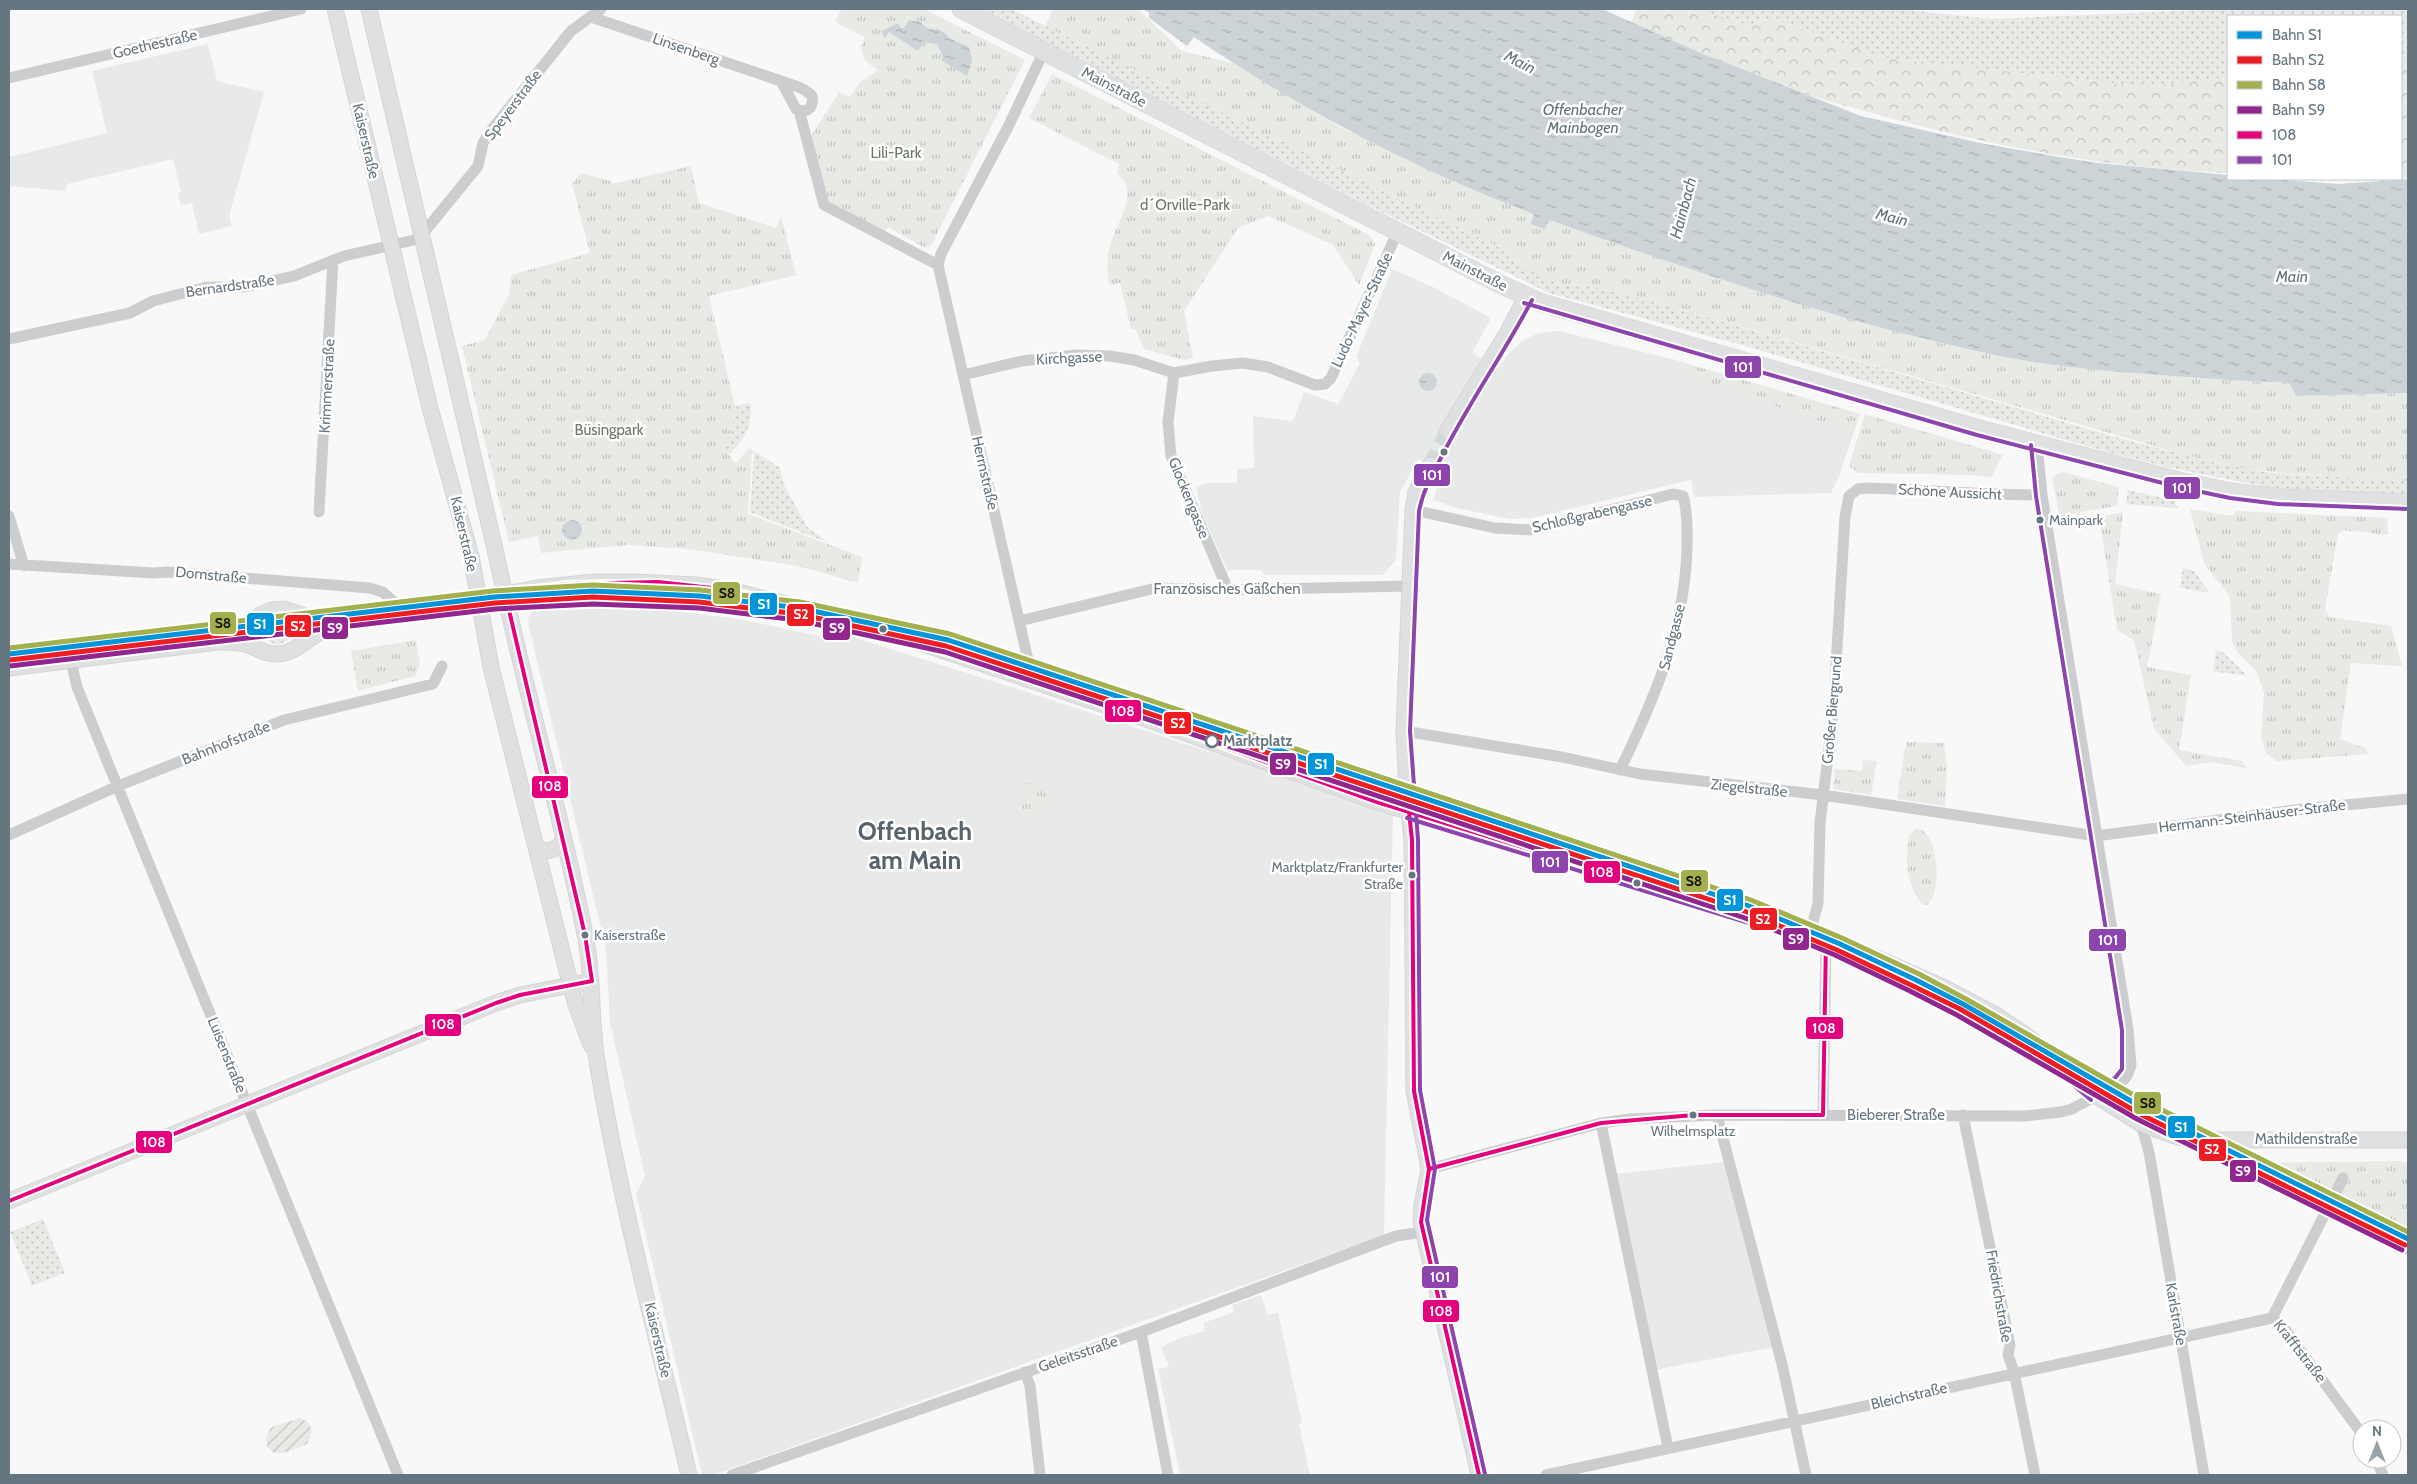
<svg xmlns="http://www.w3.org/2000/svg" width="2417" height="1484" font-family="Cabin,sans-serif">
	<defs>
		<pattern id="grass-dots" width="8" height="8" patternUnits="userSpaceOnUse" patternTransform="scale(1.25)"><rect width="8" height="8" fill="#e8eae6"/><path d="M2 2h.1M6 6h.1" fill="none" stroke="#c0c2c0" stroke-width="1.8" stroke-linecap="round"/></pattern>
		<pattern id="forest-crowns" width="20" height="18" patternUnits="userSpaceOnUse" patternTransform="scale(1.25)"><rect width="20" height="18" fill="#e8eae6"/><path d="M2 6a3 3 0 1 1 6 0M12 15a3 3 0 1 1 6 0" fill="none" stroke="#c0c2c0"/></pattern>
		<pattern id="park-tufts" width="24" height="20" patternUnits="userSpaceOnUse" patternTransform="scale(1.25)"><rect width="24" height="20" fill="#e8eae6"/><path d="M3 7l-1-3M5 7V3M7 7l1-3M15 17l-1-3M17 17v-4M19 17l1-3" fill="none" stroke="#c0c2c0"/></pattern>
		<pattern id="garden-furrows" width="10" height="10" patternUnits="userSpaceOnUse" patternTransform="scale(1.25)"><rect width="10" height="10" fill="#e8eae6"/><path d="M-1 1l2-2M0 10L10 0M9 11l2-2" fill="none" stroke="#c0c2c0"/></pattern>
		<pattern id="water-ripples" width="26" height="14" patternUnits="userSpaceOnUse" patternTransform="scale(1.25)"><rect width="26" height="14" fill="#cdd4d7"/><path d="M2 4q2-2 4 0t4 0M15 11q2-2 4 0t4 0" fill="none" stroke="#aab1b4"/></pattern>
	</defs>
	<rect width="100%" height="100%" fill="#f8f8f8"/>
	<!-- built -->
	<path fill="#e8eaea" d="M208,44L217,81L264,92L229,216L232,226L199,234L192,203L181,205L178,193L181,192L173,159L67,184L66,191L9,186V157L107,133L92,71Z
		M1392,269L1431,286L1491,318L1472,353L1498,368L1511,351L1522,341L1539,333L1559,331L1671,359L1860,414L1839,476L1831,493L1694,497L1691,480L1532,518L1510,519L1457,508L1433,500L1442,472L1419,459L1400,492L1396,560L1382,575H1265L1261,570H1227L1202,513L1196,487L1207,483H1237V469L1254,468L1253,416L1293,421L1304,392L1338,404L1360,363L1356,357Z
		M607,607L677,611L739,619L829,638L834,631L1030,693L1393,812L1384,1235L713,1475H702L636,1193L645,1176L610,1023L606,949L528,623L529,616L535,609Z
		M1725,1162L1774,1347L1655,1370L1613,1174Z
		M1261,1295L1268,1315L1278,1312L1302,1423L1299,1424L1310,1475H1180L1158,1369L1169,1367L1161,1347L1180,1338L1205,1331L1203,1323L1234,1312L1232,1305Z"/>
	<!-- grass -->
	<path fill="url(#grass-dots)" d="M978,9H1011L1513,254L1514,262L1562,285L1582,284L1655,302L2126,440L2221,464L2272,473L2408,481V494L2276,489L2167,467L2104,451L1735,343L1549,293L1388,215Z
		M1695,9H1898L1991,19L2224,9H2408V57H2401V16H2228V77L2147,87L1885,58L1771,18L1749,25Z
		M750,403C754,423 744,440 730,454L723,449L732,427L735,406Z
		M756,452L780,468L784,485L807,527L829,543L750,512L754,454Z
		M2128,490L2174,501L2178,508L2126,504Z
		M2183,568L2194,571L2210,593L2180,588Z
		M264 631a13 13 0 1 1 26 0a13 13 0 1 1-26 0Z
		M2216,650L2224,653L2247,676L2213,671Z
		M43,1219L65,1273L32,1286L10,1232Z"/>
	<!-- forest -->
	<path fill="url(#forest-crowns)" d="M1636,9H1695L1749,25L1771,18L1885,58L2147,87L2228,77V173C2108,168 1998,148 1883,116C1856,108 1828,102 1803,93C1744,72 1688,47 1631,23Z
		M2401,57H2408V178L2391,180L2354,179H2401Z"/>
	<!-- park -->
	<path fill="url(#park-tufts)" d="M842,9H924L1025,60L931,246L925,248L888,227L885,232L827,200L811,136L839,92L850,97L860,82L878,70L865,61L861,47L865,37L835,22Z
		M1053,9H1138L1182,51L1233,63L1340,127L1474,190L1534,214L1530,224L1545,229L1548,220C1691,267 1833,321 1981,352C2034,364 2089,370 2144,374C2192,377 2240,382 2289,382L2296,396L2408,393V481L2283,473L2234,467L2182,454L1655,302L1582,284L1562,285L1514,262L1513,254L1045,26Z
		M1052,74L1369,235L1375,244L1359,285L1333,245L1269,216L1238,228L1184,311L1193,358L1184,360L1144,349L1135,329H1131L1120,283L1109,285C1107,272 1106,259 1110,246C1115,226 1142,189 1117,174L1119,164L1029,118Z
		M691,166L699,203L776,228L781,215L796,275L709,296L735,406L732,427L724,449L736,463L749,448L755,452L752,454L748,514L862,557L858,583L798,566L688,549L628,545L541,553L538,536L509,542L462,346L485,340L509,294L511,275L590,253L572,184L581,173L611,181L612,184Z
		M1671,359L1860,414L1850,432L1692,377Z
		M1865,414L2003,455L1991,477L1973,475L1858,473L1849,466Z
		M2062,472L2119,487L2117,506L2069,514V516L2060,518L2052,477Z
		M2190,509L2233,516L2236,511L2387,518L2388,535L2343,530L2338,534L2325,608L2329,617L2391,626L2402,666L2351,663L2340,739L2366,748L2368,754L2277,761L2266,753L2261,737L2264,693L2257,672L2237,652L2232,642L2230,597L2204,563Z
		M2123,512L2115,584L2161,594L2147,667L2191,675L2179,750L2242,761L2247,768L2211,762L2186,766L2154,729L2134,640L2117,630L2099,517Z
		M416,640L420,664L415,676L358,691L351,651Z
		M1906,742L1944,743L1947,765L1945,806L1897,799Z
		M1863,760L1877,761L1871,795L1833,789L1835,769L1862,771Z
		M1046,781L1052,810L1023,817L1021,784Z
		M1916,828C1939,831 1943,892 1927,905L1922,904C1906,884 1905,860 1909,836Z
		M2399,1161L2408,1163V1236L2253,1163Z"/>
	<!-- garden -->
	<path fill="url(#garden-furrows)" d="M300,1418L308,1422L312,1431L307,1444C299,1447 288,1453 280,1453C263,1454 264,1435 272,1427Z"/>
	<!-- water -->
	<path fill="url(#water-ripples)" d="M1143,9H1602L1701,53L1861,116L1985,144L2059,157L2098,163L2228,175V179H2272L2338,184L2408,179V393L2296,396L2289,382C2240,382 2192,377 2144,374C2089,370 2034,364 1981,352C1835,321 1689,269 1549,220L1545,229L1530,224L1534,214C1414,169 1300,109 1194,37L1187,46L1149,18V13Z
		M909,20L920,22L927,28L944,32L949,38L969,47L972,61L967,76L941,60L943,56L937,44L924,42L918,51L889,32L885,38L883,35L882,31L898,23L901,28H904Z
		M1419 382a9 9 0 1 1 18 0a9 9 0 1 1-18 0Z
		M562 530a10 10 0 1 1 20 0a10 10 0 1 1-20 0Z"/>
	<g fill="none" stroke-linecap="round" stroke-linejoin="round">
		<!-- secondary-tunnel -->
		<path stroke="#d4d8da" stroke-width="15" stroke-dasharray="15 8" stroke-linecap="butt" d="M1430,465L1448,430"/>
		<!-- secondary casing -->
		<g stroke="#d4d5d6" stroke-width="17">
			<path id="secondary" d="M335,9L430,408L471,556L491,667L564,959L576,1005L591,1045
				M369,9L497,558C523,684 560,808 585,934C594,976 590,1019 597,1061C620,1200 657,1338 689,1475
				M1448,430L1508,332L1526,297
				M1430,465L1416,492L1413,510L1404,731L1407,791L1412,840L1414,1091L1429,1169L1422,1205L1421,1221L1479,1475
				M195,644L239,632L260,615L272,610L284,609L323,622L347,621L459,603L537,588L595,582H634L696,585L730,590L855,621L1149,720L1377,802L1806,934L1879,959L1943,987L1996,1015L2030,1038L2095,1095L2141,1124L2178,1137L2204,1140H2408
				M9,668L218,642C227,642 236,641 245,644C256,647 266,655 278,654C299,653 315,630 336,624
				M537,848C547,853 557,850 563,841
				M9,1201L496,1003L520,995L581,983"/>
		</g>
		<!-- primary casing -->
		<g stroke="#d4d5d6" stroke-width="19">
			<path id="primary" d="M961,9L1502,285L1542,303L1979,429L2179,481L2231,492L2279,498L2408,503"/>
		</g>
		<!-- street -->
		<path stroke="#cbcdce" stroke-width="11" d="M591,17L781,81C792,85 804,87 812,96C814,108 807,114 796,109L781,81
			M9,78L301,9
			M799,110L824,205L938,265
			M9,339L130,313L153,301L207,287H245L294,276L344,256L414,240L421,236L478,166L483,143L489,133L571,31L601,9
			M1174,373L1168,422L1171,456L1228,590
			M963,375L1022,361L1076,355L1110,356L1134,360L1174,373L1212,366L1243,363L1268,367L1315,385L1325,384L1331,378L1398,231
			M1413,510L1495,528L1531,530L1673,494L1683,496C1687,508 1687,522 1687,534C1689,618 1656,696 1620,770
			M319,512L333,260
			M9,516L24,566
			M9,564L153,573L168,572L370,588L383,592L405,612
			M1019,621L1156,588L1228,590L1409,586
			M71,661L77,687L398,1475
			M1033,682L938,265L941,254L1008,127L1044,51
			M1404,731L1562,757L1640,774L1823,795L2096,836L2294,810L2408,799
			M9,835L118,786L284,720L433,684L442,666
			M1806,934L1813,922L1818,903L1820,823L1833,714L1845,517L1849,496L1858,489L1868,488C1926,490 1984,495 2042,495
			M1717,1115L1782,1364L1806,1475
			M1823,1115L1826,941
			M1963,1115L2010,1345L2008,1355L2014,1372L2035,1475
			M1601,1123L1668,1448
			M2141,1124L2149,1152L2204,1475
			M2207,1149L2408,1249
			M1429,1169L1601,1123L1630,1119L1717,1115L2025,1116L2061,1112L2072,1109L2122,1082L2127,1076L2131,1065L2128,1029L2042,495L2037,444
			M2272,1318L2343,1178
			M2272,1318L2281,1324L2362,1434
			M1141,1332L1168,1475
			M1025,1372L1030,1386L1040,1475
			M2376,1459L2383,1475
			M732,1475L1141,1332L1396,1236L1423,1232
			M1546,1475L2272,1318"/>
		<!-- secondary -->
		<use href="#secondary" stroke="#dfe0e1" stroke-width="15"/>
		<!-- primary -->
		<use href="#primary" stroke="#dfe0e1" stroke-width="18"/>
		<!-- bus-1 casing -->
		<g stroke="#fff" stroke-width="8">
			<path id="bus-1" d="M505,593L585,935L592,981
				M478,600L529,589L567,584L658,582L730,590L804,607L885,630L1149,720L1377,802L1826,941
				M1409,812L1412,840L1414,1091L1429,1169L1421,1222L1479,1475
				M1823,1115L1826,941
				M1429,1169L1601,1123L1694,1115H1823
				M9,1201L496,1003L520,995L592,981"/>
		</g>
		<!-- bus-2 casing -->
		<g stroke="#fff" stroke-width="8">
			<path id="bus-2" d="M1524,303L1977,435L2178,487L2230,498L2278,504L2408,509
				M2031,445L2036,496L2122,1030V1069L2115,1078L2092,1089
				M1407,818L1804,940L1902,975L1970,1008L2010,1031L2091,1100
				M1485,1474L1427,1220L1435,1169L1420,1090L1418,840L1410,731L1419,511C1423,490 1433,473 1443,454C1470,401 1504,353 1532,300"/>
		</g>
		<!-- bus-1 -->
		<use href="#bus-1" stroke="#e5007d" stroke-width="4"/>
		<!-- bus-2 -->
		<use href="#bus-2" stroke="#8e44ad" stroke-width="4"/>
		<!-- rail-1 casing -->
		<g stroke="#fff" stroke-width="9">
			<path id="rail-1" d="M9,654L494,597L593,591L700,596L799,608L948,640L1749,906L1840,944L1916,980L1963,1004L2143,1108L2408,1239"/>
		</g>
		<!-- rail-2 casing -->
		<g stroke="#fff" stroke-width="9">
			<path id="rail-2" d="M10,660L495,603L593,597L699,602L798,614L946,646L1747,912L1837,950L1913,986L1960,1009L2140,1114L2405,1245"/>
		</g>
		<!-- rail-3 casing -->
		<g stroke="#fff" stroke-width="9">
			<path id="rail-3" d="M9,648L493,591L593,585L700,590L800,602L950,634L1751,900L1842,938L1919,974L1966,999L2146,1102L2408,1232"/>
		</g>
		<!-- rail-4 casing -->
		<g stroke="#fff" stroke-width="9">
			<path id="rail-4" d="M10,666L495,609L593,604L699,608L797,620L945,652L1745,918L1835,955L1910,991L1957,1015L2137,1119L2402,1250"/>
		</g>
		<!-- rail-1 -->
		<use href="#rail-1" stroke="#0095da" stroke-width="5"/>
		<!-- rail-2 -->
		<use href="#rail-2" stroke="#ee1c23" stroke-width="5"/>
		<!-- rail-3 -->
		<use href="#rail-3" stroke="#a4b04d" stroke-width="5"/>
		<!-- rail-4 -->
		<use href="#rail-4" stroke="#91268f" stroke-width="5"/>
	</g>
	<!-- markers -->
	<g fill="#667680" stroke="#fff" stroke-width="2">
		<circle cx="1444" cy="452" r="4.5"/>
		<circle cx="2040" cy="520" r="4.5"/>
		<circle cx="883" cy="629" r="4.5"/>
		<circle cx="1412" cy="875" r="4.5"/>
		<circle cx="1637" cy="883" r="4.5"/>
		<circle cx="585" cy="935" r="4.5"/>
		<circle cx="1693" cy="1115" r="4.5"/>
	</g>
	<circle fill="#fff" stroke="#667680" stroke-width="2.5" cx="1212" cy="741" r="6"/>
	<g text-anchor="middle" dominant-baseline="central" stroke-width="5" stroke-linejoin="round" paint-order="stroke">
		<!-- bus labels -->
		<g font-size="14" fill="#667680" stroke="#fff" text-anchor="start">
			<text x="2049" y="520">Mainpark</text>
			<text x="1403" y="867" text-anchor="end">Marktplatz/Frankfurter<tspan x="1403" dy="17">Straße</tspan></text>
			<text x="594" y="935">Kaiserstraße</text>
			<text x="1693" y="1131" text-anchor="middle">Wilhelmsplatz</text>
		</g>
		<!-- street labels -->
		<g font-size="15" fill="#667680" stroke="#fff">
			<text transform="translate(155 44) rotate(-13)">Goethestraße</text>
			<text transform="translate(686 49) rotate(19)">Linsenberg</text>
			<text transform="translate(1114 87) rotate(27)">Mainstraße</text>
			<text transform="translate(513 105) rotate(-53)">Speyerstraße</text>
			<text transform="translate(366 141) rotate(77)">Kaiserstraße</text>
			<text transform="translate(1475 271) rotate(27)">Mainstraße</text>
			<text transform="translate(230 286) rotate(-8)">Bernardstraße</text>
			<text transform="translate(1362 310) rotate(-65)">Ludo-Mayer-Straße</text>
			<text transform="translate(1069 358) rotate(-3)">Kirchgasse</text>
			<text transform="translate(327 386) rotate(-87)">Krimmerstraße</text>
			<text transform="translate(985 473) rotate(77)">Herrnstraße</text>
			<text transform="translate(1950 492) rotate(3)">Schöne Aussicht</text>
			<text transform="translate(1189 498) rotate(68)">Glockengasse</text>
			<text transform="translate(1592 514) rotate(-13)">Schloßgrabengasse</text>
			<text transform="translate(464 534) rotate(77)">Kaiserstraße</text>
			<text transform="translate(211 575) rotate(5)">Domstraße</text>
			<text x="1227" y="589">Französisches Gäßchen</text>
			<text transform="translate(1672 637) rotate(-76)">Sandgasse</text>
			<text transform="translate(1832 710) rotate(-85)">Großer Biergrund</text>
			<text transform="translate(226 743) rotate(-22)">Bahnhofstraße</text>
			<text transform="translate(1749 788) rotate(6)">Ziegelstraße</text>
			<text transform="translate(2252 816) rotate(-7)">Hermann-Steinhäuser-Straße</text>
			<text transform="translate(227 1055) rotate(68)">Luisenstraße</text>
			<text x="1896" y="1115">Bieberer Straße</text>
			<text x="2306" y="1139">Mathildenstraße</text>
			<text transform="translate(1999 1296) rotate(80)">Friedrichstraße</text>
			<text transform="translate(2176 1314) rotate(80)">Karlstraße</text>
			<text transform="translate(658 1340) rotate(77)">Kaiserstraße</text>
			<text transform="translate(2300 1351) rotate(52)">Krafftstraße</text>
			<text transform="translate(1078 1354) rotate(-19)">Geleitsstraße</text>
			<text transform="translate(1909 1396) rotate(-13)">Bleichstraße</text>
		</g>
		<!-- park labels -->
		<g font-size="15" fill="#697865" stroke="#fff">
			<text x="896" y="153">Lili-Park</text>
			<text x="1185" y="205">d´Orville-Park</text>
			<text x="609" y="430">Büsingpark</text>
		</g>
		<!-- stop labels -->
		<g font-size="15" font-weight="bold" fill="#667680" stroke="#fff" text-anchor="start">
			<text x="1223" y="741">Marktplatz</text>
		</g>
		<!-- water labels -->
		<g font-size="16" font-style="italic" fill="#61747a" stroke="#fff">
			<text transform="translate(1520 62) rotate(27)">Main</text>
			<text x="1583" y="109">Offenbacher<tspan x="1583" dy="18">Mainbogen</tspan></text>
			<text transform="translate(1683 208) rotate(-75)">Hainbach</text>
			<text transform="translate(1892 217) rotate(15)">Main</text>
			<text x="2292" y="276">Main</text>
		</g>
		<!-- town labels -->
		<g font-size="25" font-weight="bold" fill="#58646c" stroke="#fff">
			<text x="915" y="831">Offenbach<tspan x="915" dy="29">am Main</tspan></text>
		</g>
	</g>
	<g stroke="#fff" stroke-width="2">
		<rect x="1724" y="355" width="38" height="24" rx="5" fill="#8e44ad"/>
		<rect x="1413" y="463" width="38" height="24" rx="5" fill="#8e44ad"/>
		<rect x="2163" y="476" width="38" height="24" rx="5" fill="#8e44ad"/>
		<rect x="712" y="581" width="29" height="24" rx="5" fill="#a4b04d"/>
		<rect x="749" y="592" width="29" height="24" rx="5" fill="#0095da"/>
		<rect x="786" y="603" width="29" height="24" rx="5" fill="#ee1c23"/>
		<rect x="209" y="611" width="28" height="24" rx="5" fill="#a4b04d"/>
		<rect x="246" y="612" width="29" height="24" rx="5" fill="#0095da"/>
		<rect x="284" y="614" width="28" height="24" rx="5" fill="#ee1c23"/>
		<rect x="321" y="616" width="28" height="24" rx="5" fill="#91268f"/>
		<rect x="822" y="617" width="29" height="24" rx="5" fill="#91268f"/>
		<rect x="1104" y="699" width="38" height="24" rx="5" fill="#e5007d"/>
		<rect x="1163" y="711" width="29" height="24" rx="5" fill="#ee1c23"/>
		<rect x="1307" y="752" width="28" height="24" rx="5" fill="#0095da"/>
		<rect x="1269" y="752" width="28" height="24" rx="5" fill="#91268f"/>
		<rect x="531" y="775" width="38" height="24" rx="5" fill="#e5007d"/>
		<rect x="1531" y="850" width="38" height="24" rx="5" fill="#8e44ad"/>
		<rect x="1583" y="860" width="38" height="24" rx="5" fill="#e5007d"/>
		<rect x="1680" y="869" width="29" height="24" rx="5" fill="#a4b04d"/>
		<rect x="1716" y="888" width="28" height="24" rx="5" fill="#0095da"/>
		<rect x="1749" y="907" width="29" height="24" rx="5" fill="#ee1c23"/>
		<rect x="1782" y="927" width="28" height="24" rx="5" fill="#91268f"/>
		<rect x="2088" y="928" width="39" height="24" rx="5" fill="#8e44ad"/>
		<rect x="424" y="1013" width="38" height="24" rx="5" fill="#e5007d"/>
		<rect x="1805" y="1016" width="39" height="24" rx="5" fill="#e5007d"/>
		<rect x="2133" y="1091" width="29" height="24" rx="5" fill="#a4b04d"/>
		<rect x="2167" y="1115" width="29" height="24" rx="5" fill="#0095da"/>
		<rect x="135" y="1130" width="38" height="24" rx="5" fill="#e5007d"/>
		<rect x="2198" y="1138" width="29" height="24" rx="5" fill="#ee1c23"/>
		<rect x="2229" y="1159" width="28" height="24" rx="5" fill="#91268f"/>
		<rect x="1421" y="1265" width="38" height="24" rx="5" fill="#8e44ad"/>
		<rect x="1422" y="1299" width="38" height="24" rx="5" fill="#e5007d"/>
	</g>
	<g font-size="14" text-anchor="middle" font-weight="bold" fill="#fff">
		<text x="1743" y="372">101</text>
		<text x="1432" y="480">101</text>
		<text x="2182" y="493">101</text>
		<text x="764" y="609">S1</text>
		<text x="801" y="619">S2</text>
		<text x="260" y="629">S1</text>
		<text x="298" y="631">S2</text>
		<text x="335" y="633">S9</text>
		<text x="837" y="633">S9</text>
		<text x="1123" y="716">108</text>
		<text x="1178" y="728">S2</text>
		<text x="1321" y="769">S1</text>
		<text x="1283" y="769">S9</text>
		<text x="550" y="791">108</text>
		<text x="1550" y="867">101</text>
		<text x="1602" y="877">108</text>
		<text x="1730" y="905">S1</text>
		<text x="1763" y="924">S2</text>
		<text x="1796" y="944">S9</text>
		<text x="2108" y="945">101</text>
		<text x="443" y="1029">108</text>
		<text x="1824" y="1033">108</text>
		<text x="2181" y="1132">S1</text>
		<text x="154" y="1147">108</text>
		<text x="2212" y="1154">S2</text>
		<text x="2243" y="1176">S9</text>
		<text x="1440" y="1282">101</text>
		<text x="1441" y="1316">108</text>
	</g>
	<g font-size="14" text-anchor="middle" font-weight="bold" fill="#111">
		<text x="727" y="598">S8</text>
		<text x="223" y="628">S8</text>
		<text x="1694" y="886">S8</text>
		<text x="2148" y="1108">S8</text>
	</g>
	<!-- border -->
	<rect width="2417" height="1484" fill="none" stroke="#667680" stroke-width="20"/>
	<!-- legend -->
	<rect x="2227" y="15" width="175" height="165" fill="#ffffff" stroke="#c2c8cc"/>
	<rect x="2237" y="31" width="25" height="8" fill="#0095da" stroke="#c2c8cc"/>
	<text x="2272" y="40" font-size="15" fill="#667680">Bahn S1</text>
	<rect x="2237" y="56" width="25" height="8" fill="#ee1c23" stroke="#c2c8cc"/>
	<text x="2272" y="65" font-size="15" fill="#667680">Bahn S2</text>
	<rect x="2237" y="81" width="25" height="8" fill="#a4b04d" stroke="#c2c8cc"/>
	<text x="2272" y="90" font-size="15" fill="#667680">Bahn S8</text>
	<rect x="2237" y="106" width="25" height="8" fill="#91268f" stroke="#c2c8cc"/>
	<text x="2272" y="115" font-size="15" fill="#667680">Bahn S9</text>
	<rect x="2237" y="131" width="25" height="8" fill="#e5007d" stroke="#c2c8cc"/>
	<text x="2272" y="140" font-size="15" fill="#667680">108</text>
	<rect x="2237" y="156" width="25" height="8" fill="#8e44ad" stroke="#c2c8cc"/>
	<text x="2272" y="165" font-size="15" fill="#667680">101</text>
	<!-- north arrow -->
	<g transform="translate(2377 1444)"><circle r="24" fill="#ffffff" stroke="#c2c8cc"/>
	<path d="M0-4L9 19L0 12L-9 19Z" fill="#99a4aa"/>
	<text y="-8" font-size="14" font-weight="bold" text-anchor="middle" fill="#667680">N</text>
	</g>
</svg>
